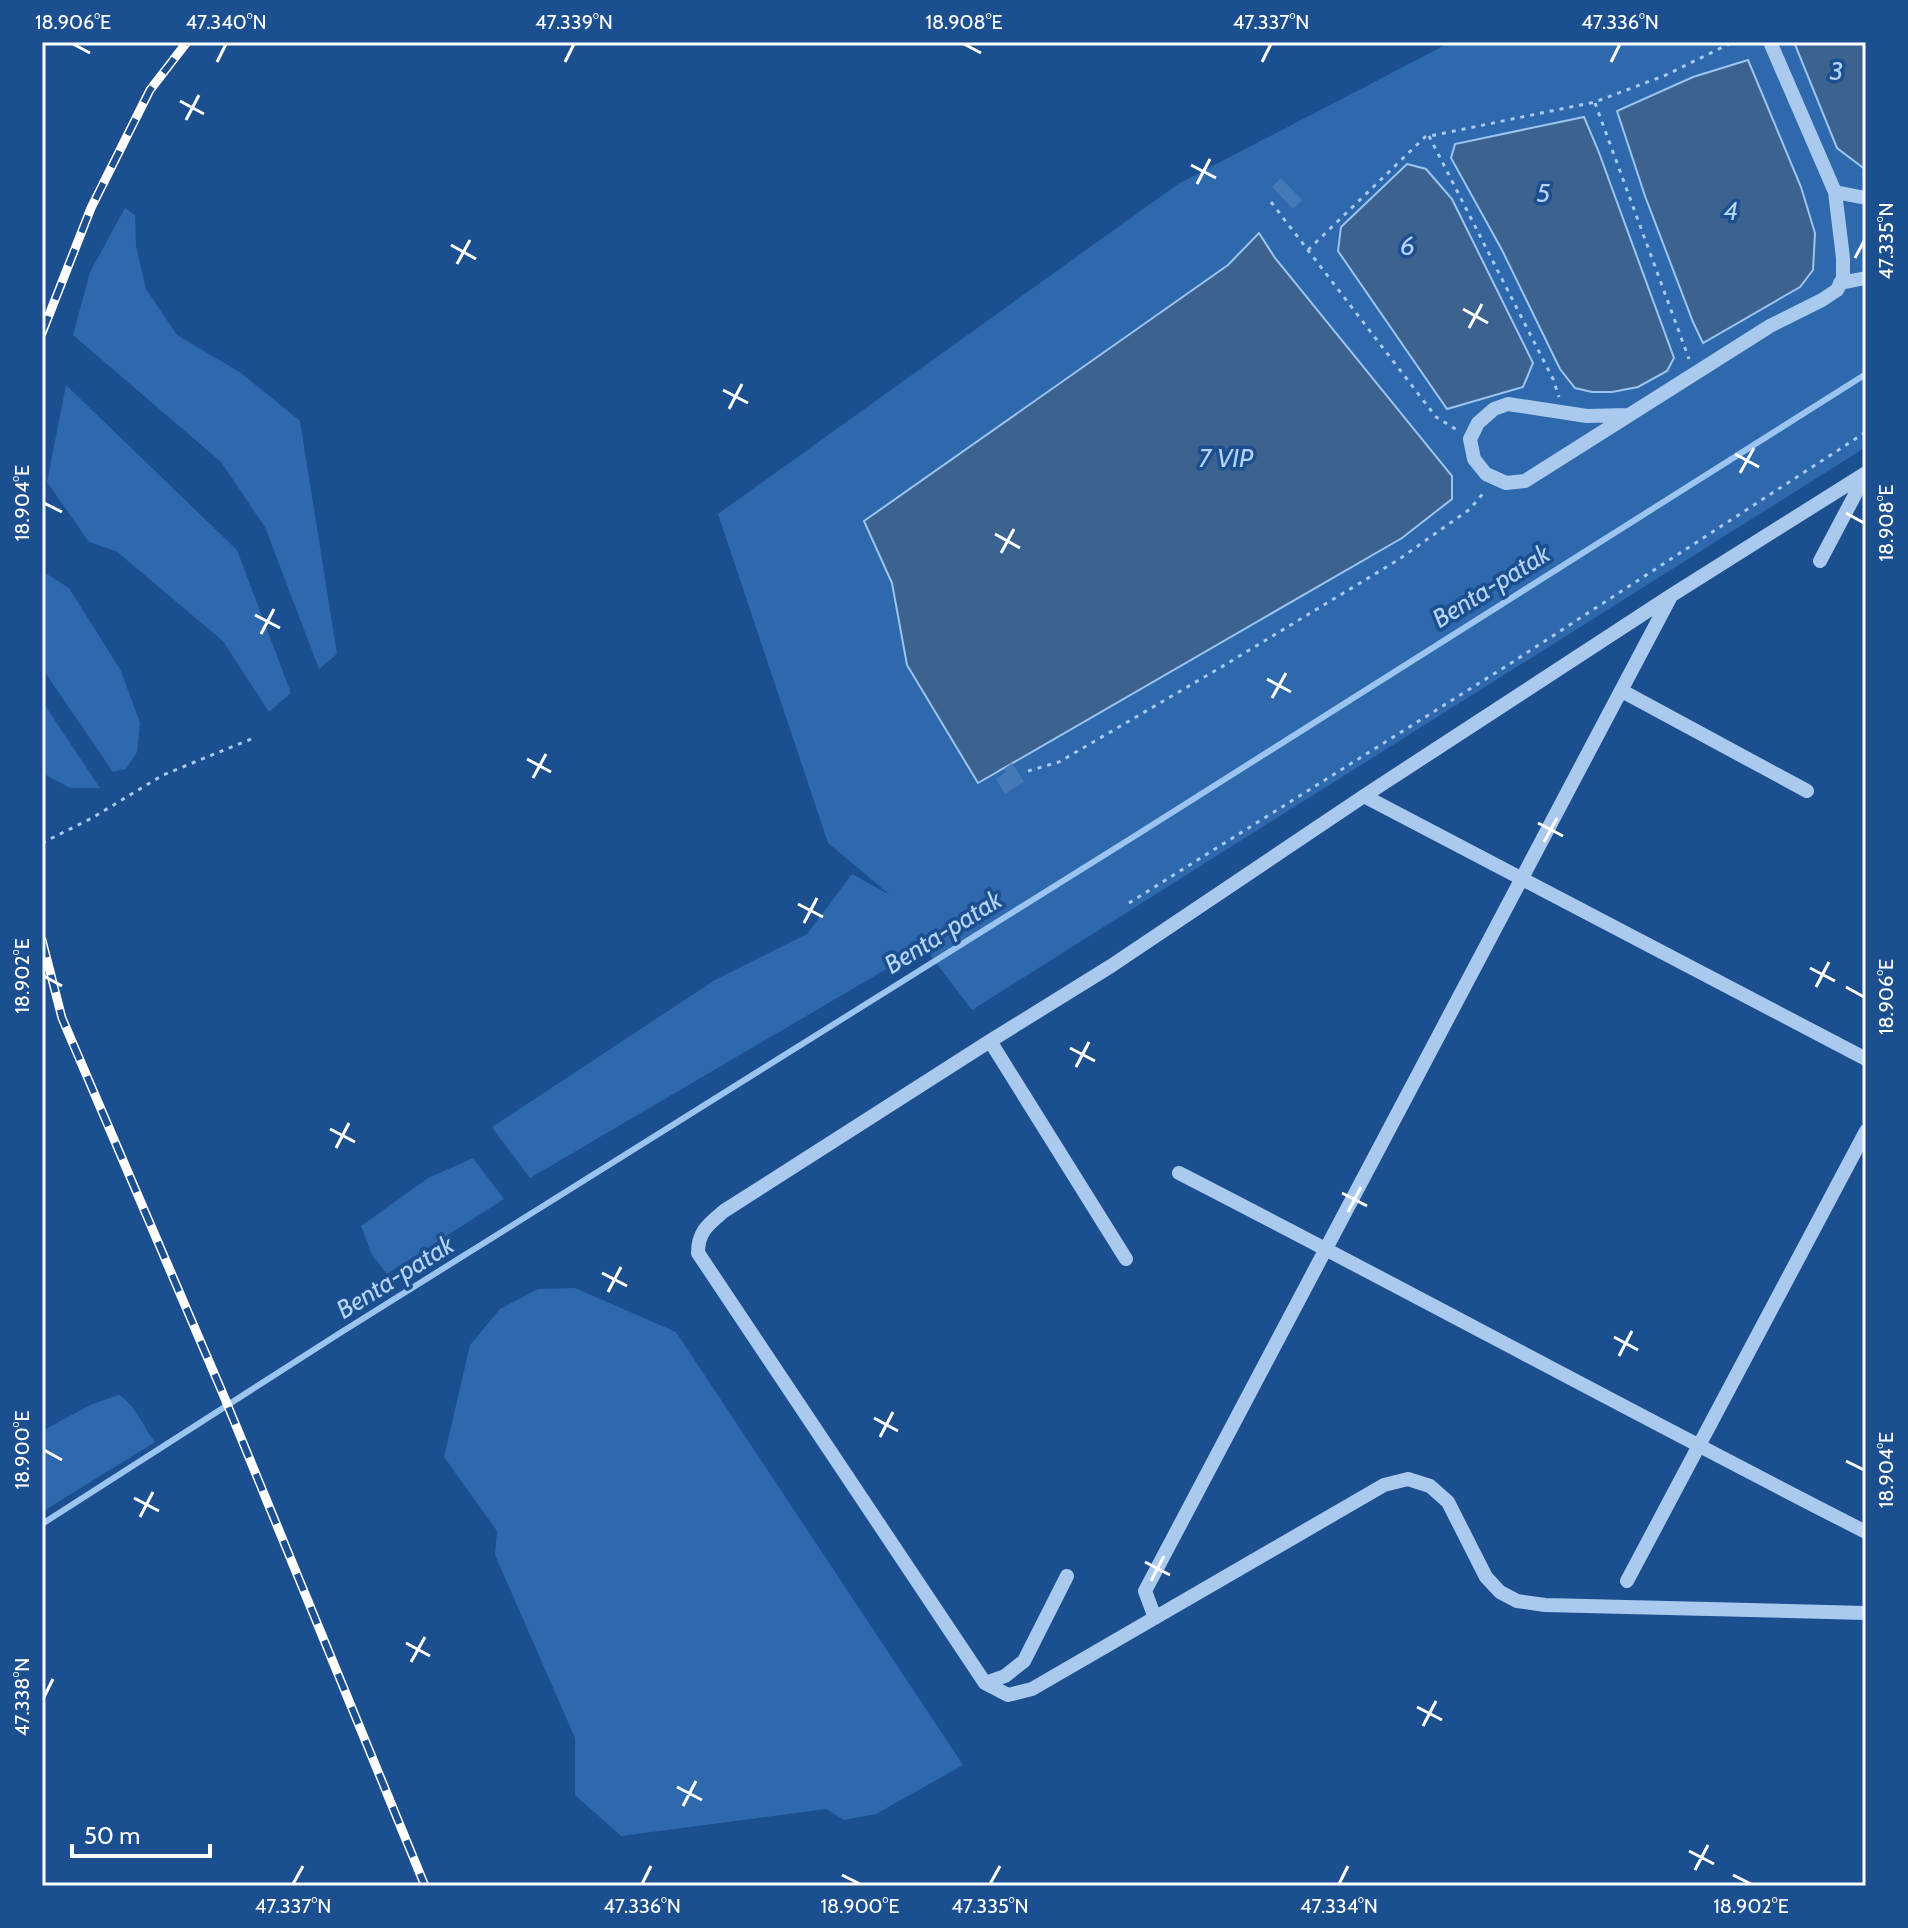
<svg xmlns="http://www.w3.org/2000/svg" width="1908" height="1928" font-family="Cabin,sans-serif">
	<rect width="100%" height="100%" fill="#1b4f8f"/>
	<!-- green -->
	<path fill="#2e69ad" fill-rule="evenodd" d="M1451,42H1794L1837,148L1866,170V447L972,1010L924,947L530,1178L492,1127L715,980L807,934L852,874L890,895L828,843L718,514L1178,184ZM1451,158L1638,387L1502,250ZM1426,169L1452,199L1533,363ZM1259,233L1275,258L1283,267L1452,499L1402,538L978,782L907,665L892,583L864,521L1228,265Z
		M125,208L135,215L136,246L146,289L177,335L241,373L300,421L337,654L319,669L265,527L221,462L73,335L90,272Z
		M66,385L237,550L291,693L269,712L223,641L116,551L89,542L47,482Z
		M42,571L69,588L121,671L140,723L137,752L126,769L113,772L42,668Z
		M42,701L100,788H70L42,773Z
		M473,1158L504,1199L387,1274L372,1255L361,1226L428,1178Z
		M575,1288L676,1332L963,1765L876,1814L844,1820L826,1809L621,1836L575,1795V1738L495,1555L497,1531L444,1457L470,1345L500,1309L538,1289Z
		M119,1395C137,1407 142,1425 155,1442L42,1512V1431L92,1404Z"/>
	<!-- water -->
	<path fill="#3c6290" stroke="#9cc4f0" stroke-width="2" d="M1794,42H1866V170L1837,148Z
		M1748,60L1801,187L1815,233L1813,270L1800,287L1703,343L1693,322L1645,196L1617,111L1693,77Z
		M1584,117L1598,150L1674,358L1667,371L1638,387L1612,392H1592L1575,388L1560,369L1502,250L1451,158L1455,144Z
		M1407,164L1426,169L1452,199L1533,363L1523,387L1447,409L1338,251L1341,227Z
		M1259,233L1275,258L1452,476V499L1402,538L978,783L907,665L892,583L864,521L1228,265Z"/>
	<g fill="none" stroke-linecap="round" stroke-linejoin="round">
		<!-- stream -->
		<path stroke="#9cc4f0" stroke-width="6" d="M42,1524L340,1333L1138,834L1866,374"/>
	</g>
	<!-- building -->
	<path fill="#4478b7" d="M1281,178L1302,200L1293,209L1272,187Z
		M1012,763L1024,782L1005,794L996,779L1006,772L1004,769Z"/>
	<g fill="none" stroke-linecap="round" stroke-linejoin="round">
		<!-- path -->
		<path stroke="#a9c9ee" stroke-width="3" stroke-dasharray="4 6" stroke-linecap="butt" d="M1595,103L1689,359
			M1429,136L1553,379L1559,397
			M1271,202L1436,417L1457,430
			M1308,250L1425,137L1595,102L1666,75L1733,42
			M1028,771L1059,762L1218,669L1398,560L1470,509L1486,490
			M42,843L92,818L163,775L256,737
			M1129,903L1508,665L1866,432"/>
		<!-- minor -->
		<path stroke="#a9c9ee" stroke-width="14" d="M1770,42L1835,192L1866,198
			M1840,283L1866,278
			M1628,415L1587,416L1508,404L1494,409L1478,423L1470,439L1474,459L1486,474L1506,483L1525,481L1770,326L1822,300L1837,290L1843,278V258L1835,192
			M1866,473L1672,595L1364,796L1111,966L990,1041L724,1211C709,1224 698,1231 698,1253L985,1683L1008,1695L1032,1689L1384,1485L1408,1479L1430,1486L1448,1502L1486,1577L1500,1592L1517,1601L1545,1605L1866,1613
			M1820,561L1866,474
			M1622,691L1807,791
			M1364,796L1866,1059
			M990,1041L1126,1259
			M1179,1173C1409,1291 1636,1415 1866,1532
			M1627,1581L1866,1131
			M1155,1618L1145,1591L1670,598
			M985,1683L1005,1676L1024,1661L1067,1576"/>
		<!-- rail casing -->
		<g stroke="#fff" stroke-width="9">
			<path id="rail" d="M42,333L91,208L150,90L187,42
				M42,940L62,1018L223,1394L425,1886"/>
		</g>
		<!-- rail -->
		<use href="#rail" stroke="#1b4f8f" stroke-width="6" stroke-dasharray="18" stroke-linecap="butt"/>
	</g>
	<!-- ticks -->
	<path fill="none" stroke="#fff" stroke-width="3" d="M73,44L90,53M964,44L981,53M217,62L226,44M565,62L574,44M1262,62L1271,44M1611,62L1620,44M180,101L204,114M186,120L199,95M1191,165L1216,178M1197,184L1210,159M451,245L476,259M1855,258L1864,241M457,264L470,240M1463,309L1488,323M1469,328L1482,304M723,390L748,403M729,409L742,384M1735,454L1759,467M1740,473L1754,448M44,503L62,512M1846,513L1864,523M995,534L1020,548M1001,553L1014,529M255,615L280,628M261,634L274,609M1267,679L1291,692M1272,698L1286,673M527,759L551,772M533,778L546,754M1538,823L1563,836M1544,842L1557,818M798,904L823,917M804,923L817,898M1810,968L1835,981M44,976L62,986M1816,987L1829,962M1846,987L1864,997M1070,1048L1095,1061M1076,1067L1089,1042M330,1129L355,1142M336,1148L349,1123M1342,1193L1367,1206M1348,1212L1361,1187M602,1273L627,1286M608,1292L621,1267M1614,1337L1638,1350M1619,1356L1632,1331M874,1418L898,1431M880,1437L893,1412M44,1450L62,1460M1846,1461L1864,1470M134,1498L159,1511M140,1517L153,1492M1145,1562L1170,1575M1151,1581L1164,1556M406,1643L430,1656M411,1662L425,1637M44,1697L53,1679M1417,1707L1442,1720M1423,1726L1436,1701M677,1787L702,1800M683,1806L696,1781M1689,1851L1714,1864M1695,1870L1708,1845M842,1875L860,1884M1733,1875L1751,1884M293,1884L303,1866M642,1884L651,1866M990,1884L1000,1866M1339,1884L1348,1866"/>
	<g text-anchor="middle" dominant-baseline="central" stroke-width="7" stroke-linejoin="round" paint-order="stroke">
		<!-- water labels -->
		<g font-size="26" font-style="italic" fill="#b5d3f5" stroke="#1b4f8f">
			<text x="1837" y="71">3</text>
			<text x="1544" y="193">5</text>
			<text x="1731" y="211">4</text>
			<text x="1408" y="246">6</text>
			<text x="1226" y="458">7 VIP</text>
			<text transform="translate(1491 586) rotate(-32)">Benta-patak</text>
			<text transform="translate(943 932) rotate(-32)">Benta-patak</text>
			<text transform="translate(395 1277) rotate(-32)">Benta-patak</text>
		</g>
	</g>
	<!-- border -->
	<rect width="1908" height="1928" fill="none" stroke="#1b4f8f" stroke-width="88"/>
	<!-- scale -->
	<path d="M72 1844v12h138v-12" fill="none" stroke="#ffffff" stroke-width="4"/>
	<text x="84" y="1844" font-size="24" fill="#ffffff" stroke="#1b4f8f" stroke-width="6" paint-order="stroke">50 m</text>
	<rect x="44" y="44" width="1820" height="1840" fill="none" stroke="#fff" stroke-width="3"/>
	<g font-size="20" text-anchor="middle" fill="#fff">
		<text x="73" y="29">18.906°E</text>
		<text x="226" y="29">47.340°N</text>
		<text x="574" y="29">47.339°N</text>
		<text x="964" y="29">18.908°E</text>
		<text x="1271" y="29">47.337°N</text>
		<text x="1620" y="29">47.336°N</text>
		<text transform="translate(1886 241) rotate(-90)" y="7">47.335°N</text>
		<text transform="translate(22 503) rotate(-90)" y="7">18.904°E</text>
		<text transform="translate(1886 523) rotate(-90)" y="7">18.908°E</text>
		<text transform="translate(22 976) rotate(-90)" y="7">18.902°E</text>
		<text transform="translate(1886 997) rotate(-90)" y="7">18.906°E</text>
		<text transform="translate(22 1450) rotate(-90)" y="7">18.900°E</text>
		<text transform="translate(1886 1470) rotate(-90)" y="7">18.904°E</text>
		<text transform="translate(22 1697) rotate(-90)" y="7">47.338°N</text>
		<text x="293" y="1913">47.337°N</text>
		<text x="642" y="1913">47.336°N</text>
		<text x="860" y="1913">18.900°E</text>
		<text x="990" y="1913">47.335°N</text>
		<text x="1339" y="1913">47.334°N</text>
		<text x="1751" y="1913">18.902°E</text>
	</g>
</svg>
